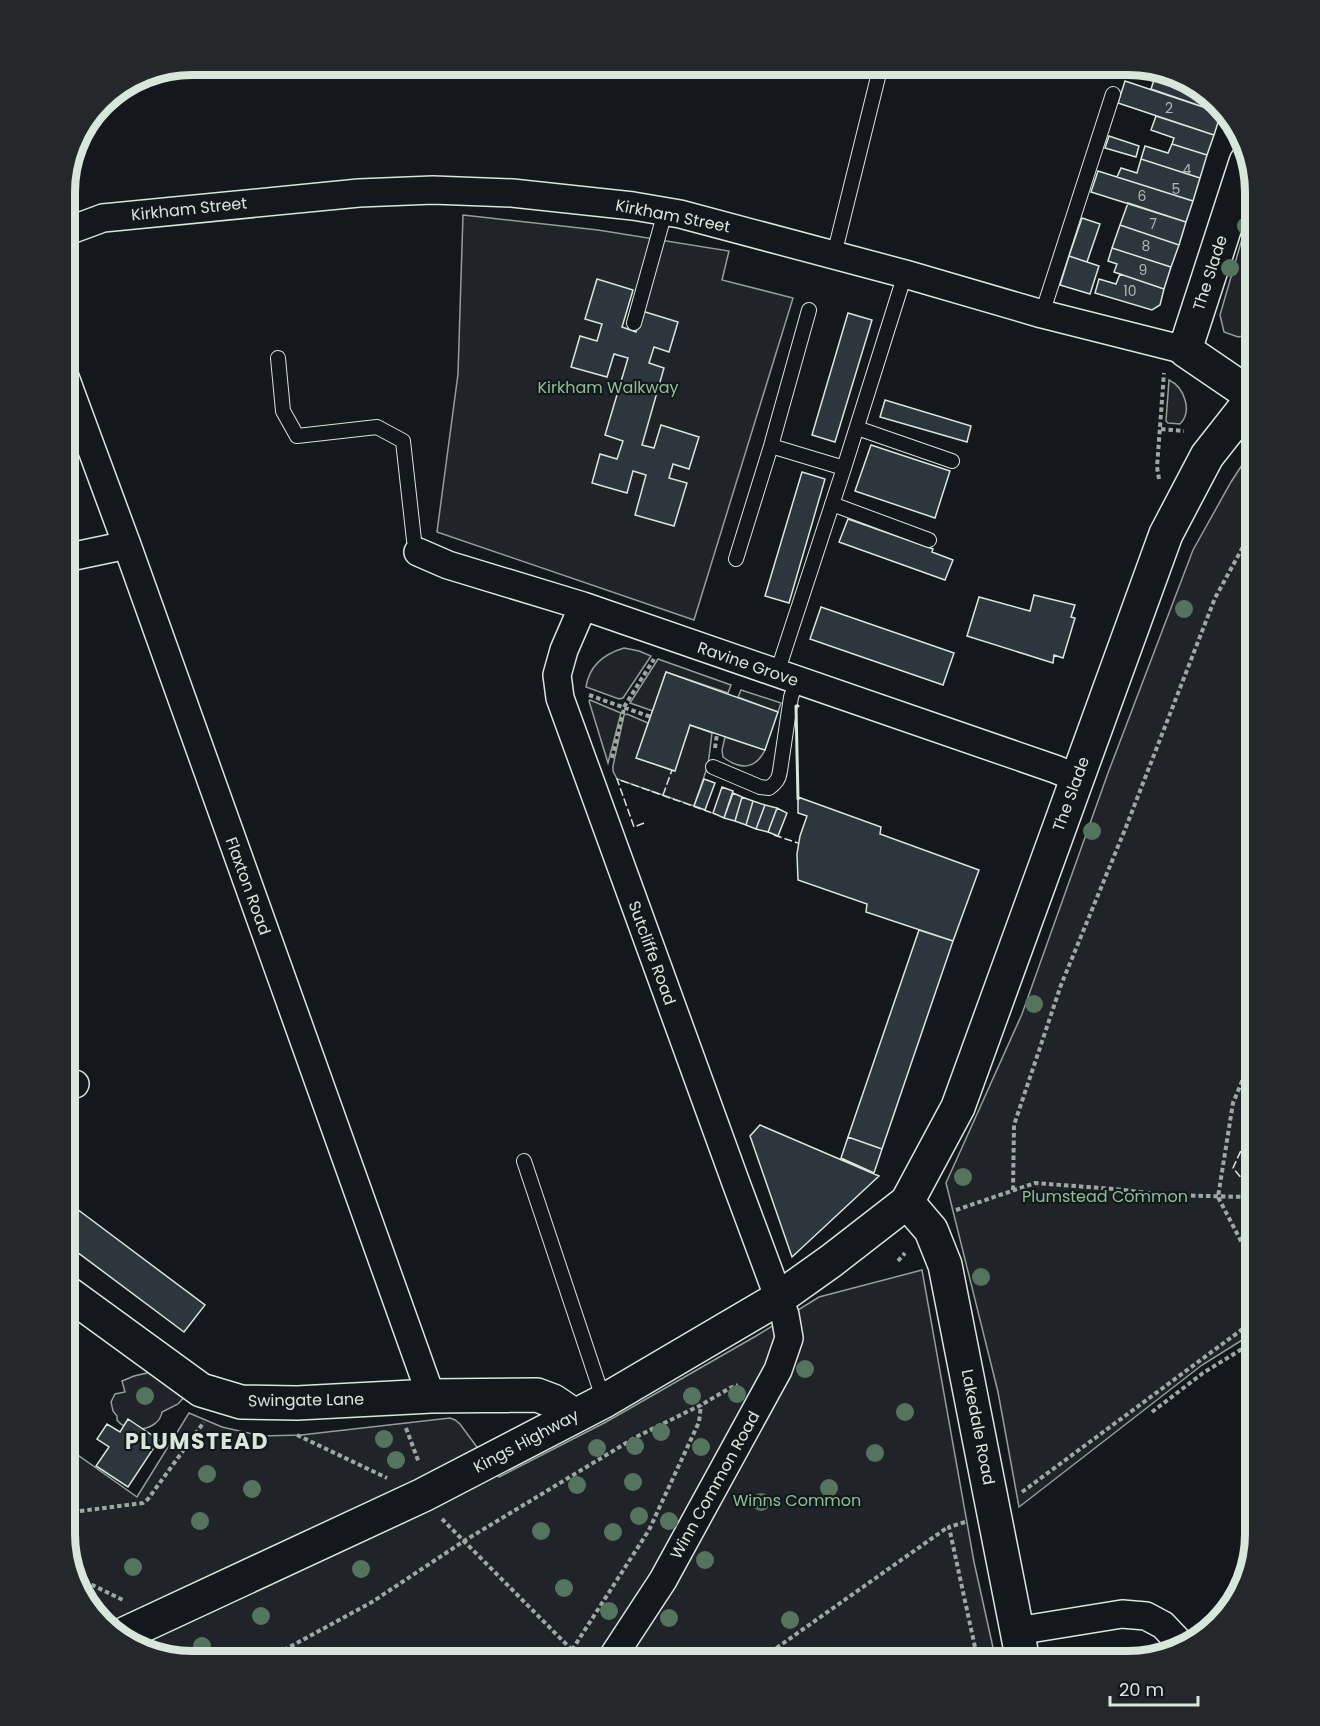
<svg xmlns="http://www.w3.org/2000/svg" width="1320" height="1726" font-family="Poppins,sans-serif">
	<rect width="100%" height="100%" fill="#14181c"/>
	<!-- green -->
	<path fill="#202428" stroke="#939e99" stroke-width="1.5" d="M1255,194V334L1238,337L1224,332L1220,315Z
		M463,215L598,230L729,251L722,280L793,298L694,620L437,532L458,374Z
		M1169,380C1184,387 1193,411 1180,424L1168,423L1166,421Z
		M1255,445V1332L1202,1365L1019,1507L998,1392L946,1183L1022,1014L1108,773L1193,550L1231,482Z
		M624,648L639,651L651,656L623,698L619,699L586,687C589,666 604,654 624,648Z
		M658,659L731,685L728,693L666,672L653,711L630,703Z
		M741,690L781,703L778,712L738,697Z
		M590,700L621,713L608,763L589,701Z
		M627,714L648,723L637,758L674,771L690,725L712,733L708,765L694,806L617,779L613,771V766L624,715Z
		M725,737L765,750C755,770 740,770 723,757L722,750Z
		M922,1270L974,1562L996,1661H192L129,1645L86,1605L65,1534V1446L137,1497L189,1413L222,1427L261,1436L301,1435L450,1418L455,1420L460,1424L499,1477L606,1422L756,1336L819,1297Z
		M150,1367L186,1395L178,1404L162,1412C159,1431 128,1435 117,1420V1416L113,1411L111,1402L115,1394L125,1392L122,1381L134,1376L147,1373Z"/>
	<!-- water -->
	<path fill="#363b3e" stroke="#939e99" stroke-width="1.5" d="M1255,1141V1183C1239,1172 1248,1155 1255,1141Z"/>
	<!-- building -->
	<path fill="#2c363c" stroke="#d8e6dc" stroke-width="1.5" d="M1156,74L1167,78L1168,74L1192,82L1222,110L1221,113L1151,89Z
		M1125,81L1221,113L1214,135L1118,103Z
		M1156,116L1214,135L1207,155L1172,144L1174,138L1151,130Z
		M1109,136L1139,146L1136,157L1105,148Z
		M1172,144L1207,155L1200,178L1141,159L1145,146L1168,153Z
		M1141,159L1200,178L1193,201L1117,177L1121,168L1137,173Z
		M1098,171L1193,201L1186,222L1091,192Z
		M1128,203L1186,222L1179,245L1120,225Z
		M1082,218L1100,224L1087,262L1069,256Z
		M1120,225L1179,245L1171,267L1112,248Z
		M1112,248L1171,267L1164,289L1114,272L1117,264L1108,261Z
		M1069,256L1099,266L1090,294L1060,285Z
		M1120,274L1164,289L1160,305L1152,310L1095,293L1099,279L1116,284Z
		M597,279L633,290L622,327L636,332L642,311L678,322L669,352L654,347L649,363L664,368L642,445L654,448L661,425L699,437L689,469L673,464L669,478L687,483L674,526L635,515L646,475L633,471L627,493L592,483L600,454L617,459L623,441L605,435L628,358L614,354L607,377L571,367L580,336L597,341L602,324L585,319Z
		M848,313L872,320L835,442L812,435Z
		M885,400L971,426L967,442L880,417Z
		M871,445L950,471L935,518L855,491Z
		M802,472L825,479L789,603L765,596Z
		M848,519L933,549L932,552L953,560L945,580L839,542Z
		M1034,595L1075,605L1071,617L1075,618L1063,658L1054,655L1053,663L967,636L979,597L1030,611Z
		M821,607L954,653L943,685L810,639Z
		M666,672L778,712L765,750L690,725L675,771L636,758Z
		M704,779L715,783L705,810L694,806Z
		M722,787L733,791L724,818L713,813Z
		M733,793L742,797L735,821L724,818Z
		M742,797L753,801L746,825L735,821Z
		M798,797L881,827L880,834L979,870L953,941L866,912L867,904L798,880L797,854L800,836L807,816L798,813Z
		M753,801L765,805L756,829L746,825Z
		M765,805L777,808L768,832L756,829Z
		M777,808L787,813L778,836L768,832Z
		M919,930L953,941L882,1149L848,1137Z
		M760,1125L879,1176L792,1257L750,1136Z
		M848,1137L882,1149L874,1173L841,1158Z
		M65,1200L205,1305L184,1332L65,1243Z
		M128,1419L159,1440L128,1487L96,1466L109,1447L97,1439L107,1424L120,1432Z"/>
	<g fill="none" stroke-linecap="round" stroke-linejoin="round">
		<!-- service casing -->
		<g stroke="#d8e6dc" stroke-width="16">
			<path id="service" d="M834,255L881,65
				M1042,314L1113,94
				M634,323L665,212
				M278,358L283,411L297,436L377,427L403,441L414,540L418,552
				M857,428L952,461
				M771,446L844,468
				M832,504L929,540
				M736,559L771,446L809,310
				M777,673L844,468L905,274
				M713,767L760,787L769,788C776,783 779,779 780,771L791,697L797,680
				M524,1161L604,1401"/>
		</g>
		<!-- minor casing -->
		<g stroke="#d8e6dc" stroke-width="30">
			<path id="minor" d="M65,232L103,218L359,193L433,190L512,193L633,206L680,214L905,274L1042,314L1185,350
				M65,377L127,545L431,1396
				M418,552L448,565L583,606L1055,769L1077,778
				M65,558L127,545
				M583,606L564,650L557,675L560,698L736,1183L785,1315L789,1338L778,1370L663,1580L610,1661
				M65,1086L75,1084
				M1017,1631L1122,1614L1146,1616L1163,1625L1182,1645"/>
		</g>
		<!-- tertiary casing -->
		<g stroke="#d8e6dc" stroke-width="36">
			<path id="tertiary" d="M1246,162L1185,350L1254,397
				M907,1202L931,1230L945,1265L1023,1661
				M65,1291L201,1390L241,1402L297,1403L431,1396L537,1395L553,1401L575,1416
				M120,1636L423,1495L604,1401L779,1298L831,1261L907,1202L958,1107L1166,534L1207,456L1255,395"/>
		</g>
		<!-- path -->
		<path stroke="#9da8a2" stroke-width="4" stroke-dasharray="4.5 3" stroke-linecap="butt" d="M1161,429L1184,431
			M1159,479L1157,467L1164,373
			M589,695L651,717
			M715,748L717,734
			M612,758L623,714L624,707L654,659
			M1013,1190L1014,1125L1061,985L1126,827L1215,598L1255,525
			M956,1210L1035,1183L1114,1189L1167,1195L1247,1197L1255,1199
			M898,1261L905,1253
			M1255,1268L1218,1197L1233,1103L1255,1050
			M1152,1412L1203,1373L1255,1341
			M406,1428L419,1463
			M297,1435L387,1478
			M1022,1492L1244,1328L1255,1322
			M65,1513L143,1503L148,1499L204,1422
			M442,1519L572,1650L582,1656
			M965,1522L949,1527L978,1661
			M78,1578L123,1600
			M264,1661L372,1602L464,1541L636,1437L701,1405L730,1388L738,1385
			M562,1661L572,1650L649,1530L699,1422L701,1405
			M758,1661L948,1527"/>
		<!-- service -->
		<use href="#service" stroke="#14181c" stroke-width="14"/>
		<!-- minor -->
		<use href="#minor" stroke="#14181c" stroke-width="27"/>
		<!-- tertiary -->
		<use href="#tertiary" stroke="#14181c" stroke-width="33"/>
		<!-- fence -->
		<path stroke="#d8e6dc" stroke-width="1.5" stroke-dasharray="8 3" stroke-linecap="butt" d="M663,795L672,770
			M644,823L634,827L617,779L715,814
			M774,835L798,843
			M1255,1193L1253,1192L1233,1168L1255,1120"/>
		<!-- wall -->
		<path stroke="#d8e6dc" stroke-width="3" d="M798,799L796,706H798"/>
	</g>
	<!-- trees -->
	<g fill="#55745f">
		<circle cx="1246" cy="226" r="9"/>
		<circle cx="1230" cy="268" r="9"/>
		<circle cx="1184" cy="609" r="9"/>
		<circle cx="1092" cy="831" r="9"/>
		<circle cx="1034" cy="1004" r="9"/>
		<circle cx="963" cy="1177" r="9"/>
		<circle cx="981" cy="1277" r="9"/>
		<circle cx="805" cy="1369" r="9"/>
		<circle cx="737" cy="1394" r="9"/>
		<circle cx="145" cy="1396" r="9"/>
		<circle cx="692" cy="1396" r="9"/>
		<circle cx="905" cy="1412" r="9"/>
		<circle cx="661" cy="1432" r="9"/>
		<circle cx="384" cy="1439" r="9"/>
		<circle cx="635" cy="1446" r="9"/>
		<circle cx="701" cy="1447" r="9"/>
		<circle cx="597" cy="1448" r="9"/>
		<circle cx="875" cy="1453" r="9"/>
		<circle cx="396" cy="1460" r="9"/>
		<circle cx="207" cy="1474" r="9"/>
		<circle cx="633" cy="1482" r="9"/>
		<circle cx="577" cy="1485" r="9"/>
		<circle cx="829" cy="1488" r="9"/>
		<circle cx="252" cy="1489" r="9"/>
		<circle cx="761" cy="1502" r="9"/>
		<circle cx="639" cy="1516" r="9"/>
		<circle cx="200" cy="1521" r="9"/>
		<circle cx="669" cy="1521" r="9"/>
		<circle cx="541" cy="1531" r="9"/>
		<circle cx="613" cy="1532" r="9"/>
		<circle cx="705" cy="1560" r="9"/>
		<circle cx="133" cy="1567" r="9"/>
		<circle cx="361" cy="1569" r="9"/>
		<circle cx="564" cy="1588" r="9"/>
		<circle cx="609" cy="1611" r="9"/>
		<circle cx="261" cy="1616" r="9"/>
		<circle cx="669" cy="1618" r="9"/>
		<circle cx="790" cy="1620" r="9"/>
		<circle cx="202" cy="1646" r="9"/>
	</g>
	<g text-anchor="middle" dominant-baseline="central" stroke-width="4.5" stroke-linejoin="round" paint-order="stroke">
		<!-- number labels -->
		<g font-size="14" fill="#adbab4">
			<text x="1169" y="108">2</text>
			<text x="1187" y="169">4</text>
			<text x="1176" y="189">5</text>
			<text x="1142" y="196">6</text>
			<text x="1153" y="224">7</text>
			<text x="1146" y="246">8</text>
			<text x="1143" y="270">9</text>
			<text x="1130" y="291">10</text>
		</g>
		<!-- street labels -->
		<g font-size="16" fill="#d8e6dc" stroke="#14181c">
			<text transform="translate(189 209) rotate(-6)">Kirkham Street</text>
			<text transform="translate(673 216) rotate(11)">Kirkham Street</text>
			<text transform="translate(1210 273) rotate(-72)">The Slade</text>
			<text transform="translate(748 664) rotate(19)">Ravine Grove</text>
			<text transform="translate(1071 794) rotate(-70)">The Slade</text>
			<text transform="translate(248 886) rotate(70)">Flaxton Road</text>
			<text transform="translate(652 953) rotate(70)">Sutcliffe Road</text>
			<text transform="translate(306 1400) rotate(-1)">Swingate Lane</text>
			<text transform="translate(978 1427) rotate(79)">Lakedale Road</text>
			<text transform="translate(526 1441) rotate(-28)">Kings Highway</text>
			<text transform="translate(715 1485) rotate(-61)">Winn Common Road</text>
		</g>
		<!-- park labels -->
		<g font-size="16" fill="#8ac095" stroke="#14181c">
			<text x="608" y="387">Kirkham Walkway</text>
			<text x="1105" y="1196">Plumstead Common</text>
			<text x="797" y="1500">Winns Common</text>
		</g>
		<!-- district labels -->
		<g font-size="22" font-weight="bold" letter-spacing="1.5" fill="#d8e6dc" stroke="#14181c">
			<text x="197" y="1441">PLUMSTEAD</text>
		</g>
	</g>
	<!-- crop -->
	<path d="M0 0H1320V1726H0ZM192 75H1128A117 117 0 0 1 1245 192V1534A117 117 0 0 1 1128 1651H192A117 117 0 0 1 75 1534V192A117 117 0 0 1 192 75Z" fill="#24282b" fill-rule="evenodd"/>
	<path fill="none" stroke="#d8e6dc" stroke-width="8" d="M192 75H1128A117 117 0 0 1 1245 192V1534A117 117 0 0 1 1128 1651H192A117 117 0 0 1 75 1534V192A117 117 0 0 1 192 75Z"/>
	<!-- scale -->
	<path d="M1110 1696v9h88v-9" fill="none" stroke="#d8e6dc" stroke-width="3"/>
	<text x="1119" y="1696" font-size="18" fill="#d8e6dc" stroke="#14181c" stroke-width="4.5" paint-order="stroke">20 m</text>
</svg>
